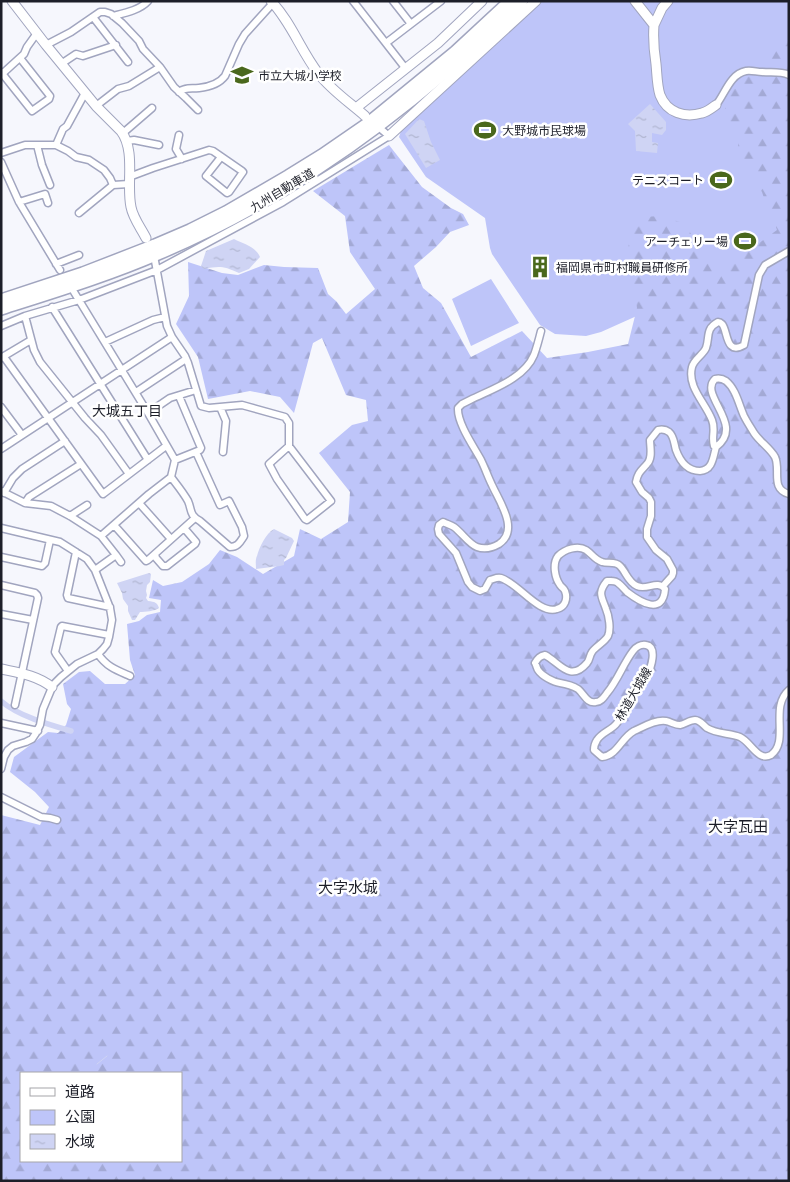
<svg xmlns="http://www.w3.org/2000/svg" width="790" height="1182" font-family="'Titillium Web','Noto Sans JP',sans-serif">
	<defs>
		<pattern id="forest-firs" width="22" height="20" patternUnits="userSpaceOnUse" patternTransform="scale(1.25)"><rect width="22" height="20" fill="#bec5f9"/><path d="M5 1l3.5 6h-7zM16 11l3.5 6h-7z" fill="#a3a9d5"/></pattern>
		<pattern id="water-ripples" width="26" height="14" patternUnits="userSpaceOnUse" patternTransform="scale(1.25)"><rect width="26" height="14" fill="#cfd4f4"/><path d="M2 4q2-2 4 0t4 0M15 11q2-2 4 0t4 0" fill="none" stroke="#b1b6d1"/></pattern>
	</defs>
	<rect width="100%" height="100%" fill="#f6f7fd"/>
	<!-- green -->
	<path fill="#bec5f9" d="M541,1H787L789,3V83L767,187L783,236L737,271L601,332L586,336L555,334L540,325L492,254L490,248L485,218L426,177L399,137L401,131Z
		M491,279L519,323L471,346L452,299Z"/>
	<!-- forest -->
	<path fill="url(#forest-firs)" fill-rule="evenodd" d="M789,35V1181H1V815L40,825L49,807L35,792L10,772L14,757L48,732L58,733L66,725L71,709L67,704L63,684L79,672L90,671L105,684H125L135,675L130,660L127,624L139,621L147,615L160,612L161,600L149,598L153,580L163,586L182,582L209,564L220,550L237,557L263,574L294,556L300,529L321,539L348,522L350,492L319,453L352,425L368,421L366,400L346,395L322,338L313,343L294,413L280,397L250,391L208,399L198,357L176,324L189,296L188,262L222,273L238,275L264,265L284,267L318,268L328,294L337,302L346,314L375,289L350,252L345,216L313,191L389,145L422,187L451,208L463,214L469,225L450,232L436,247L414,266L423,288L441,303L471,357L522,331L547,358L588,352L628,344L637,308L628,247L636,223L642,217L661,216L683,223L720,272L777,230L773,218L766,204L762,192L750,176L738,162V138L725,114V98L730,89L741,80L749,76L758,78L777,49ZM21,1073H181V1161H21Z"/>
	<!-- water -->
	<path fill="url(#water-ripples)" d="M650,104L666,122V130L662,135L652,133V142L658,143L657,153L636,151L635,131L628,124Z
		M419,119L424,121L431,142L440,160L426,168L405,134Z
		M234,239C244,244 256,247 260,257L249,269L239,273C223,266 220,266 204,269L201,266L206,251Z
		M274,529L292,538L294,541L286,558L284,560V565L280,566L256,569C256,565 255,560 257,556C259,548 266,533 274,529Z
		M149,573L151,574L150,582L147,585L146,591L147,595L146,598L148,601C155,602 157,602 159,608C155,611 145,612 140,612L135,620H132L128,611V606L123,599L122,593L117,583C128,580 138,576 149,573Z"/>
	<g fill="none" stroke-linecap="round" stroke-linejoin="round">
		<!-- stream -->
		<path stroke="#cfd4f4" stroke-width="1" d="M97,1064L107,1056"/>
		<!-- canal -->
		<path stroke="#cfd4f4" stroke-width="5.5" d="M1,701C18,716 50,725 71,731"/>
		<!-- street casing -->
		<g stroke="#a1a5bf" stroke-width="9">
			<path id="street" d="M353,1L406,69
				M393,1L411,24
				M113,16C125,13 140,10 148,1
				M93,17L128,62
				M386,43L441,1
				M46,45L71,32L100,12H105L111,14L122,23L139,41L143,49L160,67L174,87L186,98L198,110
				M61,64L76,54L83,56L116,45
				M1,72L32,111L49,99L50,96L20,58
				M1,75L24,54L27,47L37,33
				M179,92C185,87 191,89 199,88C208,87 219,84 225,76L239,44L245,34L273,3
				M716,105C725,94 730,74 746,71C751,70 757,72 762,72C771,73 780,71 789,75
				M96,106L118,89L129,86L160,67
				M123,133L152,108
				M179,135L176,149L182,159
				M127,141L134,140L159,145
				M37,145L42,165L50,185
				M56,145L63,129L67,126L85,93
				M1,153L25,145H56L68,151L76,157L89,160L104,170L110,178L113,185
				M1,162L19,202L60,270
				M129,177L153,168L209,150L213,151L242,171L243,172L229,192L227,193L206,176L221,157
				M19,202L45,194L48,203
				M79,213L113,185L129,184
				M789,251L765,265L759,275L744,345C725,356 728,330 722,324C721,323 720,322 718,322C705,329 710,337 706,348C703,355 694,359 692,367C687,387 705,402 712,420C716,430 711,437 714,446L716,447C746,425 698,395 715,379C719,378 723,379 726,381C736,389 739,405 744,416C747,422 751,428 754,433C760,442 770,448 775,457C781,470 770,489 789,494
				M155,261L167,326L172,337L185,356L188,363L201,406L209,408L242,405L285,417L289,423V446L331,501L307,520L305,519L277,479L269,464L289,446
				M56,264L79,255
				M74,292L148,413L175,460L171,477L149,494L101,536
				M52,307L148,460
				M25,316L34,350L40,362L85,418L101,435L129,474
				M1,326L25,316L79,300L157,270L283,202L389,136L382,130
				M541,331C539,339 537,347 534,355C524,379 492,389 470,400L462,404L458,408C457,423 474,447 481,460C485,468 488,477 492,485C499,501 520,530 499,544C492,548 485,550 477,547C469,544 462,533 454,527C451,525 447,524 443,522L439,525L438,529L439,534L456,553L468,582L472,587L480,591L485,589L490,580C494,579 497,577 501,578C518,583 539,615 557,609C565,607 568,599 565,591C563,587 563,589 560,585C555,578 552,564 558,556C565,549 578,545 586,550C592,554 595,560 602,562C608,564 615,561 620,566C626,572 628,582 637,586C647,591 657,579 665,589C663,616 640,602 627,592C624,589 622,586 618,583C615,580 611,581 607,581C597,593 602,597 606,609C609,616 611,629 608,636C605,642 595,647 592,652C589,656 590,660 587,663C570,683 560,663 545,655C540,656 538,658 535,663C536,664 537,669 538,670C542,676 553,682 560,683C566,684 573,686 578,689C584,694 587,704 596,702C601,702 604,697 607,693C618,680 623,664 633,651C636,647 641,644 646,645C658,647 651,668 647,675C645,678 642,680 639,683C635,688 630,696 627,702C624,709 622,716 617,723C612,730 602,732 597,740C595,743 594,746 594,750L602,757C618,755 621,738 634,731C643,727 656,719 666,721C671,722 675,725 680,725C685,724 690,720 695,720C700,720 703,725 707,728C717,734 730,733 740,737C751,742 758,762 771,755C790,741 769,707 789,690
				M105,342L153,320L165,317
				M4,357L103,494L166,446
				M1,358L31,340
				M136,392L186,359
				M1,407L22,435
				M220,407L226,421L223,452
				M148,413L170,398L196,390
				M1,449L172,337
				M175,460L200,450L201,448L179,396
				M171,477C177,485 183,492 188,501C192,510 189,515 200,521L230,547C238,547 240,542 244,536L242,527L229,501L220,505L196,452
				M1,491L25,503L51,506L70,516L101,536L116,555L121,562
				M4,493L13,478L22,469L65,441
				M25,503L29,497L81,464
				M139,503L171,539
				M70,516L87,505
				M114,525L146,561L148,560L195,518
				M1,528L60,542L87,559L95,570L110,608L112,620L109,637L107,644L103,649L98,654L77,664L61,677L53,685L43,709L40,725L36,733L32,739L26,742L13,746L8,750L4,757L1,769
				M76,552L67,595L68,598L110,607
				M155,554L156,558L163,566H167L195,544L196,542L184,528
				M1,557L42,566L45,563L50,540
				M95,570L116,555
				M1,585L35,593L37,595L38,598L15,705
				M663,586L672,576L673,573V570L667,559L656,550L647,537V529L651,516V502L649,498L642,492L636,482C638,472 641,471 647,464C653,458 650,447 650,440L658,430C662,429 665,429 669,432C674,436 674,443 676,450C680,461 687,471 700,471C713,470 713,457 716,447
				M1,614L33,620
				M98,654C107,667 116,670 130,676
				M68,671L56,654L55,652L61,627L62,626L109,635
				M1,723L38,731
				M1,797L41,817L50,818L57,820"/>
		</g>
		<!-- secondary casing -->
		<g stroke="#a1a5bf" stroke-width="11">
			<path id="secondary" d="M12,1L46,45L96,106L121,131C136,151 126,184 131,207C133,218 141,228 146,238
				M271,1C291,22 301,51 318,73C331,90 349,102 365,116
				M635,1L654,25C653,38 654,51 656,64C657,74 657,86 660,95C667,113 685,118 702,113C707,112 712,108 716,105
				M654,25L662,8L668,1
				M356,108L438,43L482,1
				M389,136L536,1
				M1,669C20,673 36,675 52,687"/>
		</g>
		<!-- highway casing -->
		<g stroke="#a1a5bf" stroke-width="14">
			<path id="highway" d="M1,300L83,273L155,245L190,230L226,212L288,176L322,155L367,124L455,52L510,1
				M1,309C54,292 107,276 158,254C296,196 416,106 522,1"/>
		</g>
		<!-- street -->
		<use href="#street" stroke="#fff" stroke-width="6"/>
		<!-- secondary -->
		<use href="#secondary" stroke="#fff" stroke-width="9"/>
		<!-- highway -->
		<use href="#highway" stroke="#fff" stroke-width="11"/>
	</g>
	<!-- icons -->
	<defs>
		<g id="school-bare" transform="scale(1.725)"><path d="M0-5L7-2L0 1L-7-2ZM-4 1L0 2.5L4 1V4Q0 6-4 4Z" fill="#4a681c" stroke="#fff" stroke-width="2.5" paint-order="stroke"/></g>
		<g id="stadium-bare" transform="scale(1.725)"><path d="M0-5a6.5 5 0 1 0 0 10a6.5 5 0 1 0 0-10ZM-3.5-1.8h7v3.6h-7Z" fill="#4a681c" stroke="#fff" stroke-width="2.5" paint-order="stroke"/></g>
		<g id="building-bare" transform="scale(1.725)"><path d="M-4-6H4V6H1V3H-1V6H-4ZM-2.5-4.3h1.7v1.8h-1.7ZM.8-4.3h1.7v1.8H.8ZM-2.5-1h1.7V.8h-1.7ZM.8-1h1.7V.8H.8Z" fill="#4a681c" stroke="#fff" stroke-width="2.5" paint-order="stroke"/></g>
	</defs>
	<g fill-rule="evenodd">
		<use href="#school-bare" x="242" y="75"/>
		<use href="#stadium-bare" x="485" y="130"/>
		<use href="#stadium-bare" x="721" y="180"/>
		<use href="#stadium-bare" x="745" y="241"/>
		<use href="#building-bare" x="540" y="267"/>
	</g>
	<g text-anchor="middle" dominant-baseline="central" stroke-width="5" stroke-linejoin="round" paint-order="stroke">
		<!-- poi labels -->
		<g font-size="12" fill="#1d1f29" stroke="#fff" text-anchor="start">
			<text x="258" y="75">市立大城小学校</text>
			<text x="502" y="130">大野城市民球場</text>
			<text x="704" y="180" text-anchor="end">テニスコート</text>
			<text x="728" y="241" text-anchor="end">アーチェリー場</text>
			<text x="556" y="267">福岡県市町村職員研修所</text>
		</g>
		<!-- street labels -->
		<g font-size="12" fill="#1d1f29" stroke="#fff">
			<text transform="translate(282 190) rotate(-31)">九州自動車道</text>
			<text transform="translate(633 694) rotate(-60)">林道大城線</text>
		</g>
		<!-- neighbourhood labels -->
		<g font-size="14" fill="#1d1f29" stroke="#fff">
			<text x="127" y="410">大城五丁目</text>
		</g>
		<!-- quarter labels -->
		<g font-size="15" fill="#1d1f29" stroke="#fff">
			<text x="738" y="826">大字瓦田</text>
			<text x="348" y="887">大字水城</text>
		</g>
	</g>
	<!-- border -->
	<rect width="790" height="1182" fill="none" stroke="#1d1f29" stroke-width="5"/>
	<!-- legend -->
	<rect x="20" y="1072" width="162" height="90" fill="#ffffff" stroke="#a5a5a9"/>
	<rect x="30" y="1088" width="25" height="8" fill="#ffffff" stroke="#a5a5a9"/>
	<text x="65" y="1097" font-size="15" fill="#1d1f29">道路</text>
	<rect x="30" y="1110" width="25" height="15" fill="#bec5f9" stroke="#a5a5a9"/>
	<text x="65" y="1122" font-size="15" fill="#1d1f29">公園</text>
	<rect x="30" y="1134" width="25" height="15" fill="url(#water-ripples)" stroke="#a5a5a9"/>
	<text x="65" y="1147" font-size="15" fill="#1d1f29">水域</text>
</svg>
